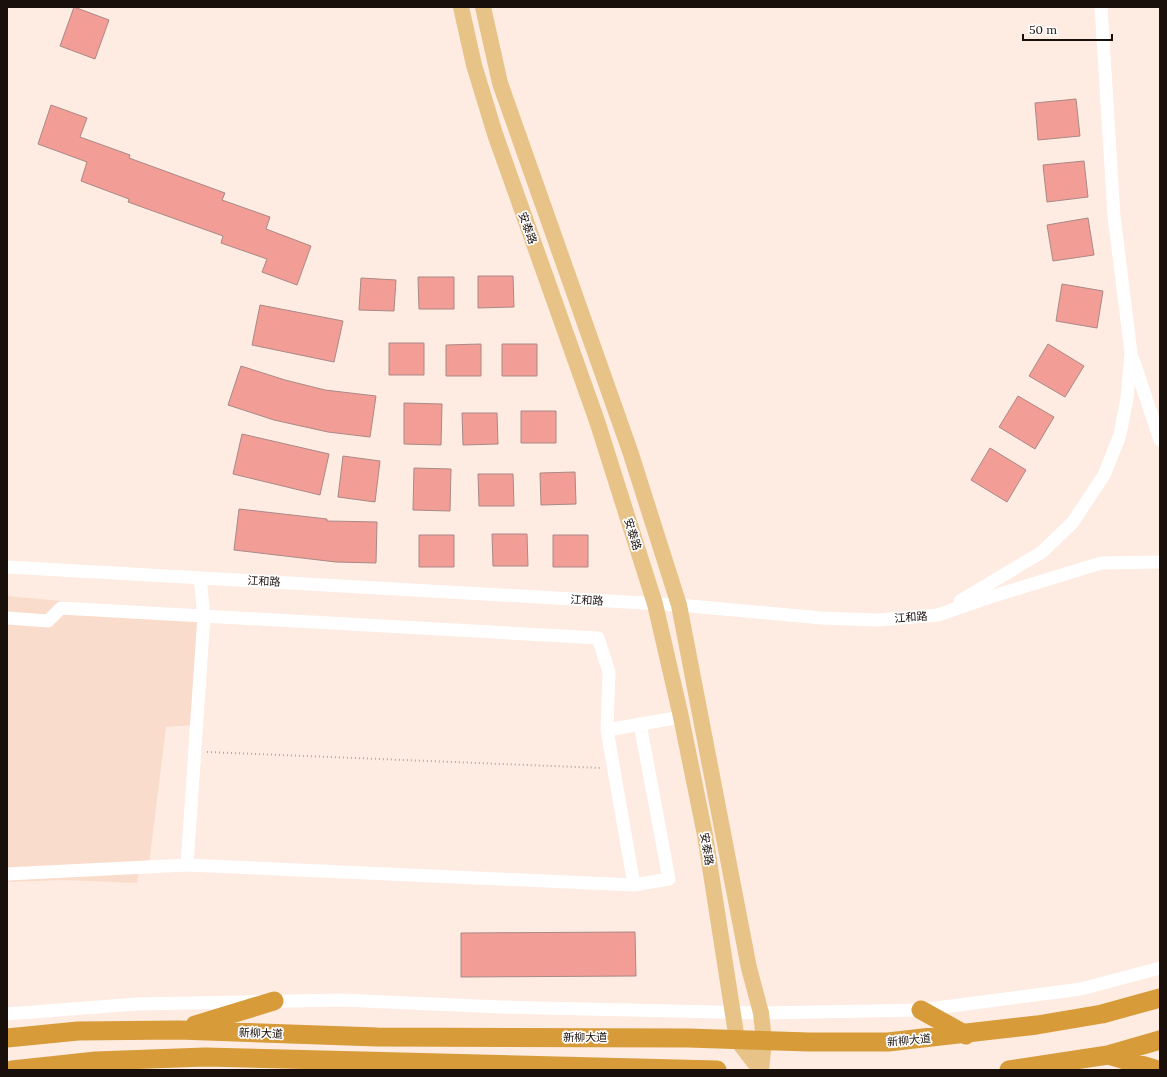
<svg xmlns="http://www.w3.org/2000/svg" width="1167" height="1077" font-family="Lora,'Noto Sans SC',serif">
	<rect width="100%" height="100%" fill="#feebe1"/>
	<!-- built -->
	<path fill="#fadccc" d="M7,596L199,614L191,725L166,727L149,864H140L137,883L64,880L7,882Z"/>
	<!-- building -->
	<path fill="#f39d97" stroke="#a98986" d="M74,7L109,20L95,59L60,46Z
		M1076,99L1080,136L1038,140L1035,103Z
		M51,105L87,118L80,137L130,155L129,158L225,193L222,200L270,217L266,229L311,246L297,285L262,272L267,259L221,243L223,236L128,202L129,199L81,181L87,162L38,144Z
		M1084,161L1088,197L1047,202L1043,165Z
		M1088,218L1094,255L1053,261L1047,225Z
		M478,276H513L514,307L478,308Z
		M418,277H454V309H419Z
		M361,278L396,280L394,311L359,310Z
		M1062,284L1103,291L1097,328L1056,321Z
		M260,305L343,321L334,362L252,345Z
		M389,343H424V375H389Z
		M481,344V376H446V345Z
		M502,344H537V376H502Z
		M1048,344L1084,366L1065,397L1029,376Z
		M241,366L285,380L325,390L376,396L370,437L328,432L274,420L228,405Z
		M1018,396L1054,417L1035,449L999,427Z
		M404,403L442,404L441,445L404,444Z
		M521,411H556V443H521Z
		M462,413H497L498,444L463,445Z
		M242,434L329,454L320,495L233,474Z
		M990,448L1026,470L1007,502L971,480Z
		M343,456L380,461L375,502L338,497Z
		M414,468L451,469L450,511L413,510Z
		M575,472L576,504L541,505L540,473Z
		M478,474H513L514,506H479Z
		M239,509L327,519V521L377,522L376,563L336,562L234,550Z
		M492,534H527L528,566H493Z
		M419,535H454V567H419Z
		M553,535H588V567H553Z
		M635,932L636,976L461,977V933Z"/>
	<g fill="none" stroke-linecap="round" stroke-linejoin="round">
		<!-- path -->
		<path stroke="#b5a59c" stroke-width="2" stroke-dasharray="1 3" stroke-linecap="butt" d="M207,752L601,768"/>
		<!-- minor -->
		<path stroke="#fff" stroke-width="13" d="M1133,359L1160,440
			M7,567L679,605L822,618L878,620L938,615L984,599L1101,563L1160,562
			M960,601L1042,552L1073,522L1104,475L1120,435L1127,398L1131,353L1114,216L1101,7
			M7,618L48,621L61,608L598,638L609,672L607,730
			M187,865L204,616L200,578
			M7,874L187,865L634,885L669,879L640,724
			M634,885L607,730L681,717
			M7,1014L137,1004L341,1000L501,1007L761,1013L921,1010L1081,989L1160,968"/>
		<!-- major -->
		<path stroke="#e7c388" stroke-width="16" d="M461,7L474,65L495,134L597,421L655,604L681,717L705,835L737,1040L760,1070
			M483,7L500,83L630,451L679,605L749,968L761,1013L764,1041L761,1070"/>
		<!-- highway -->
		<path stroke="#d79b39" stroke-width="19" d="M921,1010L966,1035
			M195,1025L274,1001
			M7,1038L78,1031L179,1030L377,1037L688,1038L809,1042H888L1037,1025L1102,1014L1160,998
			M1108,1055L1155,1069
			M12,1070L96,1061L205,1057L717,1070
			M1009,1070L1108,1055L1160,1040"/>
	</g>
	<g text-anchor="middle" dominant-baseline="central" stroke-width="3.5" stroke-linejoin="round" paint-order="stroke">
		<!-- street labels -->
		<g font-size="11" fill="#1a100b" stroke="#fdfdfd">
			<text transform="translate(528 228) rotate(70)">安泰路</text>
			<text transform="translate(633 534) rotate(73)">安泰路</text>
			<text transform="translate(264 581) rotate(3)">江和路</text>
			<text transform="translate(587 600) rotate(3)">江和路</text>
			<text transform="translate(911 617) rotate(-4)">江和路</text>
			<text transform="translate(707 849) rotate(81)">安泰路</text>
			<text transform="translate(261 1033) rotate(2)">新柳大道</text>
			<text x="585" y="1037">新柳大道</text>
			<text transform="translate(909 1040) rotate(-5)">新柳大道</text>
		</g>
	</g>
	<!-- border -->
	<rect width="1167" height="1077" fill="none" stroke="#1a100b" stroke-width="16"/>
	<!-- scale -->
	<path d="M1023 34v6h89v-6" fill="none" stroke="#1a100b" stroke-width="2"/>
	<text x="1029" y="34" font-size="12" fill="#1a100b" stroke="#fdfdfd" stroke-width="3" paint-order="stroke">50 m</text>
</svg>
